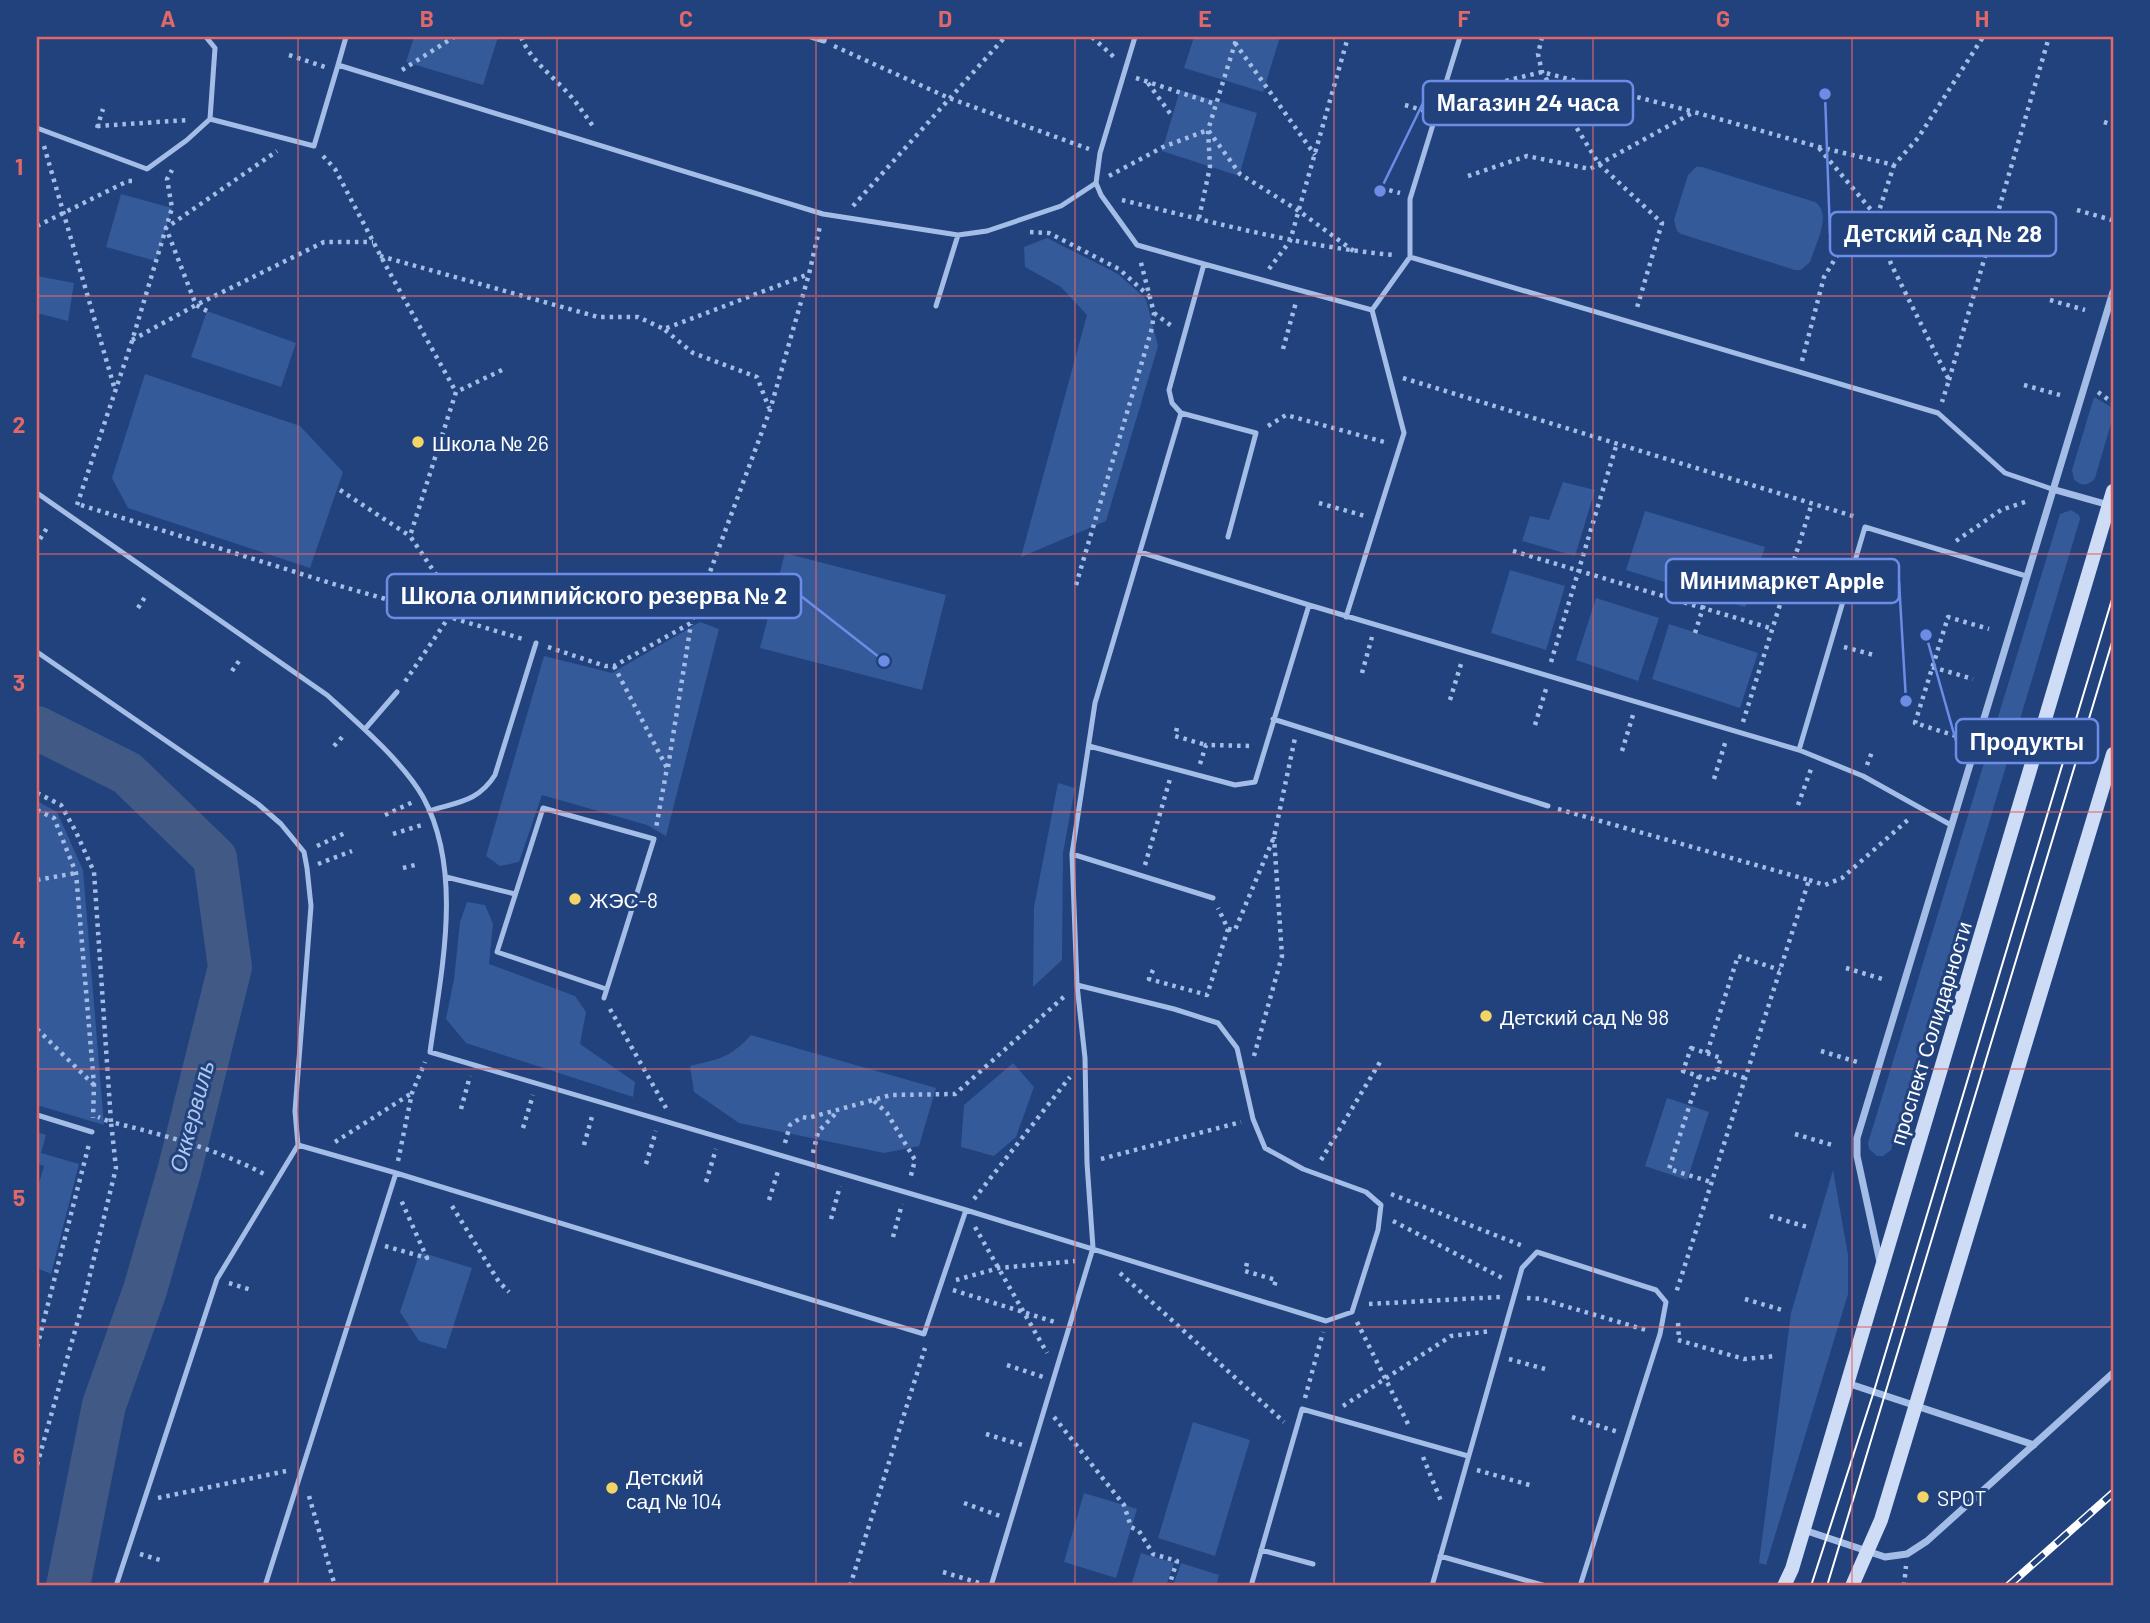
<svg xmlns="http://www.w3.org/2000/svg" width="2150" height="1623" font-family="Barlow,sans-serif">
	<rect width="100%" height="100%" fill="#21427c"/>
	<!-- green -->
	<path fill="#345a9a" d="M414,37H498L483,85L406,62Z
		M1194,37H1280L1263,92L1184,68Z
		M1180,90L1257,113L1239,176L1162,151Z
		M1696,167H1702L1815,202C1833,214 1815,245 1810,262L1801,270H1795L1681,234L1677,231L1674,220L1688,175Z
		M121,194L172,208L156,261L106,247Z
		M1047,238L1118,274L1146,299L1158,346L1106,521L1021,557L1087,315L1061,287L1025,267L1024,247Z
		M37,276L74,283L68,321L37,313Z
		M207,311L296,343L281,387L191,357Z
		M145,374L300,426L343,472L310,568L128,508L112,478Z
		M2094,397L2113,408V417L2095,478C2089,486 2081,487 2074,479L2072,470Z
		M1563,482L1595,490L1575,556L1522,541L1530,516L1549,520Z
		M2071,510L2079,515L2080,519L1891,1150L1883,1156H1877L1869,1149L1868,1143L2060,514Z
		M1645,511L1765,547L1745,607L1626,570Z
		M785,553L946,595L922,690L760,648Z
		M1510,570L1565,586L1546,650L1491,633Z
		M1596,598L1659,618L1638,681L1576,660Z
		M700,622L719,629L666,836L647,825L542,795L519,862L500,866L486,856L544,656L612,673Z
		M1669,624L1758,653L1740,708L1652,679Z
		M1058,783L1075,788L1063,853L1062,960L1033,987L1034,907Z
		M37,801L57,812L83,870L104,1125L37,1105Z
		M467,902L485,905L493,924L489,964L575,996L586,1012L580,1044L635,1082L633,1097L466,1043L446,1019L454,979L460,922Z
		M751,1035L936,1088L919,1146L884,1153L739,1123L694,1092L690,1066C719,1059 730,1058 751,1035Z
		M1013,1063L1034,1087L1016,1137L994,1156L961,1147L964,1105Z
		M1667,1098L1709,1112L1687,1180L1645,1166Z
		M37,1132L46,1135L41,1153L79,1164L51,1274L37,1268V1190L44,1166L37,1164Z
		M1833,1170L1848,1255V1294L1766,1565L1759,1563L1791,1313Z
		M420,1252L472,1268L446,1349L419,1341L400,1312Z
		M1193,1422L1250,1440L1215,1556L1158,1538Z
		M1084,1493L1137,1509L1116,1578L1064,1562Z
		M1141,1553L1174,1563L1166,1586H1131Z
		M1181,1563L1219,1575L1216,1586H1173Z"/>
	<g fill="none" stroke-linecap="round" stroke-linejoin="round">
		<!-- river -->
		<path stroke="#415a85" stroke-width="44" d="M37,728L127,773L215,858L230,967L179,1172L145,1290L104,1405L68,1586"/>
		<!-- path -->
		<path stroke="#a4bde6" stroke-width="4.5" stroke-dasharray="3.5 5" stroke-linecap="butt" d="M521,37C530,59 548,72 564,89C576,101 585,115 595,129
			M1092,37L1115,58
			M1542,37L1538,54L1542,72L1599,164L1662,223L1636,311
			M1235,43L1315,155
			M834,46L949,98L1089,149
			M289,55L325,67
			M402,70L454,37
			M1136,78L1215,104
			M1148,83L1172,116
			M1456,93L1542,72L1694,112
			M1405,105L1425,111
			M2104,122L2113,125
			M97,126L188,120
			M97,128L103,109
			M44,146L115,390
			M1819,148L1877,217L1891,264L1949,380L1942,402
			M323,156L335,169L386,266L456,392
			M1109,176L1163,147L1208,130L1240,174L1299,211L1355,252
			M1468,176L1527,156L1590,169L1694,112L1819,147L1894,165L1918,138L1983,37
			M1381,188L1400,193
			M1122,200C1212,222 1302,247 1394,255
			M853,206L1005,37
			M2077,210L2112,220
			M1199,218L1210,167L1208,130L1237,37
			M37,226L128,181H135
			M1030,232L1049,233L1119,269L1149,296
			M380,256L598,317H638L664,329L809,274
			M1269,269L1290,241L1348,37
			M2050,300L2085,310
			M207,311L196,305L166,228L277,151
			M1154,313L1173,327
			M665,330L693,353L757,377L769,408
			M132,340L196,305L324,242H373
			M1283,349L1296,302
			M1802,361L1824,277L1852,231L1877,217L1894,165
			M502,370L456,392L410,536L439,579L449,617L523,639
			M1403,378L1856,517
			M1949,380L2049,37
			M2024,385L2060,395
			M2098,392L2113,403
			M1268,426L1286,415L1388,443
			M340,490L410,536
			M1319,503L1365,516
			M77,505L132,341L172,208L167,179L172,170
			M81,505L340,586L449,617L404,683
			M40,539L47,528
			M1956,541L2001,510L2028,501
			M1513,551L1773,629
			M1076,585L1152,328L1154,313L1140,259
			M138,608L145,597
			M1695,633L1707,595
			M548,647L605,666H614L691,623L770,410L809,274L820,226
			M1844,647L1874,655
			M1551,662L1617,443
			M614,666L667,768L656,828
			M1932,667L1973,679
			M232,671L239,661
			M1362,673L1372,637
			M1450,700L1461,664
			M1743,722L1812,503
			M1535,725L1546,689
			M1177,728L1175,736L1206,745
			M1956,736L1915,723L1948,617L1989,629
			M334,746L345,734
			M1622,751L1633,715
			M1200,764L1206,745L1254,746
			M1867,765L1872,752
			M668,767L691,624
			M1714,779L1726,740
			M37,793L61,805L76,832L94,872L111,1122C164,1135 217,1149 266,1175
			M1798,805L1811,769
			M1558,809L1809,880L1676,1293
			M37,810L54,818L76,873L94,1085L93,1118
			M385,815L413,802
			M393,834L422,825
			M317,846L345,833
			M318,864L352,851
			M1145,865L1170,779
			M403,868L415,865
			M37,880L76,873
			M1809,880L1825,885L1842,878L1910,818
			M1228,929L1235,930L1274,837L1295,738
			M1846,968L1882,979
			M1153,970L1149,979L1207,995L1228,929L1218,908
			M610,1009L666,1108
			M37,1029L94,1085
			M1691,1048L1721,1058L1713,1081L1683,1071Z
			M1821,1051L1857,1062
			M1707,1053L1738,956L1780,970
			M1254,1056L1282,956L1274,837
			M1717,1069L1745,1078
			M1699,1076L1669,1169L1711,1182
			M874,1101L887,1113L915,1160L910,1179
			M461,1109L470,1076
			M523,1128L533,1095
			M1795,1134L1832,1145
			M335,1142L412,1093
			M785,1143L790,1125L802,1117L808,1118L891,1095L955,1094L1066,995
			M584,1145L593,1113
			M813,1153L818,1132L838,1111
			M1101,1159L1241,1122
			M1321,1160L1380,1062
			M398,1161L412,1093L425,1062
			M646,1164L656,1131
			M706,1182L716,1149
			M1391,1194L1523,1246
			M974,1199L1070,1077
			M769,1200L779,1168
			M452,1206L499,1282L509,1292
			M1770,1216L1807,1227
			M831,1219L840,1186
			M1393,1221L1506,1280
			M975,1227L1047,1353
			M893,1237L902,1204
			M385,1246L427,1258L401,1200
			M1247,1263L1245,1271L1276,1280L1273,1290
			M1120,1273L1284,1422
			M956,1280L999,1268L1075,1261
			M229,1283L251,1290
			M953,1290L1058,1323
			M1527,1298L1541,1299L1646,1330
			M1745,1299L1782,1310
			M1369,1304L1500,1297
			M1357,1322L1408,1424
			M1678,1323L1679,1340
			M1678,1340L1744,1359L1776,1356
			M37,1347L89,1144
			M1509,1359L1545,1369
			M1007,1365L1043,1377
			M1305,1398L1323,1332
			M1343,1406L1451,1336L1492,1331
			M1054,1417L1124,1505L1131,1527L1139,1531L1153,1554L1177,1561L1169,1586
			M1572,1417L1618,1432
			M986,1434L1022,1445
			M1423,1457L1441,1501
			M37,1465L84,1299L116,1168L111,1122L98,1117
			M1477,1470L1533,1486
			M309,1496L335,1586
			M158,1498L286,1471
			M964,1503L1000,1516
			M140,1554L163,1561
			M943,1572L979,1583
			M850,1586L925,1348
			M1904,1586L1906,1566"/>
		<!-- lane -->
		<path stroke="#a4bde6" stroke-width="5" d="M206,37L215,48L210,119
			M346,37L338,65L823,214L958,235L987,231L1061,206L1096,183
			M811,37L824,41L825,37
			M37,128L147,169L187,140L210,119L314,146L338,65
			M1410,257V199L1460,37
			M1204,264L1372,310L1410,257L1938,413L2005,473L2052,489
			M936,306L958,235
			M1181,413L1256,433L1228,537
			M37,493L327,695C358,723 403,762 423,797C464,872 441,972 430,1052L966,1210L1326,1321L1352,1312L1378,1230L1381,1205L1366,1192L1303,1169L1265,1148L1253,1119L1237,1048L1218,1023L1174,1009L1077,985
			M1309,605L1799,750L1863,776L1951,825
			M1346,617L1404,433L1372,310
			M37,652L258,804L281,824L304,852L307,868L311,906L295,1111L298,1145
			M1273,719L1548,806
			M365,729L397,692
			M1089,746L1235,785L1255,782L1309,605L1140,552
			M1799,750L1865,527L2026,576
			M429,811C457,802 478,802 495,775L536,643
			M1072,854L1213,898
			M446,877L515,894
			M604,998L654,839L543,808L497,952L606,989
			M37,1115L92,1132
			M1261,1550L1313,1564
			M1440,1556L1546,1586
			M116,1586L217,1279L298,1145L396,1173
			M265,1586L396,1173L924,1334L966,1210
			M991,1586L1093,1248L1087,1163L1085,1058L1077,985L1072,854L1095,703L1181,413L1172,403L1169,390L1204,264L1137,245L1101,195L1096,183L1100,153L1135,37
			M1251,1586L1302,1409L1468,1456
			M1432,1586L1522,1268L1537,1252L1656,1290L1666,1302L1660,1334L1580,1586"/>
		<!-- street -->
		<path stroke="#a4bde6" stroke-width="7" d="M2052,489L2109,505
			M1880,1262L1857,1156V1138L2113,292
			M1847,1383L2034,1445
			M1804,1530L1885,1557L1907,1554L1927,1541L2113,1373"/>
		<!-- secondary -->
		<path stroke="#cedcf5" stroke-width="14" d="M1784,1586L1792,1569L2113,491
			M1852,1586L1881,1520L2113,754"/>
		<!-- tram -->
		<path stroke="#fff" stroke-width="2" d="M1811,1586L1874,1391L2113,596
			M1827,1586L2113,639"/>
		<!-- rail casing -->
		<g stroke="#fff" stroke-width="8">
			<path id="rail" d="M2008,1586L2113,1493"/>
		</g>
		<!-- rail -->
		<use href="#rail" stroke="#21427c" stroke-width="5" stroke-dasharray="16" stroke-linecap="butt"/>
	</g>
	<!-- grid -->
	<path fill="none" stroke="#e26868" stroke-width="2" stroke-opacity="0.55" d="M298,37V1586M557,37V1586M816,37V1586M1075,37V1586M1334,37V1586M1593,37V1586M1852,37V1586M37,296H2113M37,554H2113M37,812H2113M37,1069H2113M37,1327H2113"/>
	<!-- markers -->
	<g fill="#f3d565" stroke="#21427c" stroke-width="2.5">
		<circle cx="418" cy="442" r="7"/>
		<circle cx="575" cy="899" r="7"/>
		<circle cx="1486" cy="1016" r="7"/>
		<circle cx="612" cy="1488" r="7"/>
		<circle cx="1923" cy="1497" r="7"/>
	</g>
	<g text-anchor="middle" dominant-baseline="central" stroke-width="6" stroke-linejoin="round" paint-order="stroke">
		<!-- poi labels -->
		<g font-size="21" fill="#fff" stroke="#21427c" text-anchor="start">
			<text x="432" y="442">Школа № 26</text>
			<text x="589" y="899">ЖЭС-8</text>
			<text x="1500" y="1016">Детский сад № 98</text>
			<text x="626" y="1476">Детский<tspan x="626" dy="24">сад № 104</tspan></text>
			<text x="1937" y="1497">SPOT</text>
		</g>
		<!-- street labels -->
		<g font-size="21" fill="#fff" stroke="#21427c">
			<text transform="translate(1930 1033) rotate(-73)">проспект Солидарности</text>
		</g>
		<!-- water labels -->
		<g font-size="23" font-style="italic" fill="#afc7ee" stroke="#21427c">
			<text transform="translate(191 1116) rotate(-75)">Оккервиль</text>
		</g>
	</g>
	<!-- callouts -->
	<path fill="none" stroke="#6c8ce6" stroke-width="2.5" d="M1380 191L1423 103M1825 94L1830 234M1906 701L1899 581M884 661L801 596M1926 635L1956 741"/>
	<g fill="#6c8ce6" stroke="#21427c" stroke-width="2.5">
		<circle cx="1380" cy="191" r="7"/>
		<circle cx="1825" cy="94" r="7"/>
		<circle cx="1906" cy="701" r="7"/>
		<circle cx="884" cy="661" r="7"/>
		<circle cx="1926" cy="635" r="7"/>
	</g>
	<g fill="#21427c" stroke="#6c8ce6" stroke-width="2.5">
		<rect x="1423" y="81" width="210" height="44" rx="7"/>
		<rect x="1830" y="212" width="226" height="44" rx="7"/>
		<rect x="1666" y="559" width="233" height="44" rx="7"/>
		<rect x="387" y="574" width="414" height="44" rx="7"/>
		<rect x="1956" y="719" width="142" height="44" rx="7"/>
	</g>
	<g font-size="23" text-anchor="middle" font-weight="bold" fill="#fff">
		<text x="1528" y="111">Магазин 24 часа</text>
		<text x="1943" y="242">Детский сад № 28</text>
		<text x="1782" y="589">Минимаркет Apple</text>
		<text x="594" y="604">Школа олимпийского резерва № 2</text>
		<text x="2027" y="750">Продукты</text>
	</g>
	<!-- border -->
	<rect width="2150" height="1623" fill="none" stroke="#21427c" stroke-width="77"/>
	<rect x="38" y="38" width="2074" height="1546" fill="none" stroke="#e26868" stroke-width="2.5"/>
	<g font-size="23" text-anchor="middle" font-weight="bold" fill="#e26868">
		<text x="168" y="27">A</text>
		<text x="427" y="27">B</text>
		<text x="686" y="27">C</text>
		<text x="945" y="27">D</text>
		<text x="1205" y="27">E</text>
		<text x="1464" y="27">F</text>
		<text x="1723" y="27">G</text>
		<text x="1982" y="27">H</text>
		<text x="19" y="175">1</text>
		<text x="19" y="433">2</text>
		<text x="19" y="691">3</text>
		<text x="19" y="948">4</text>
		<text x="19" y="1206">5</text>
		<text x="19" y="1464">6</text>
	</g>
</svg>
